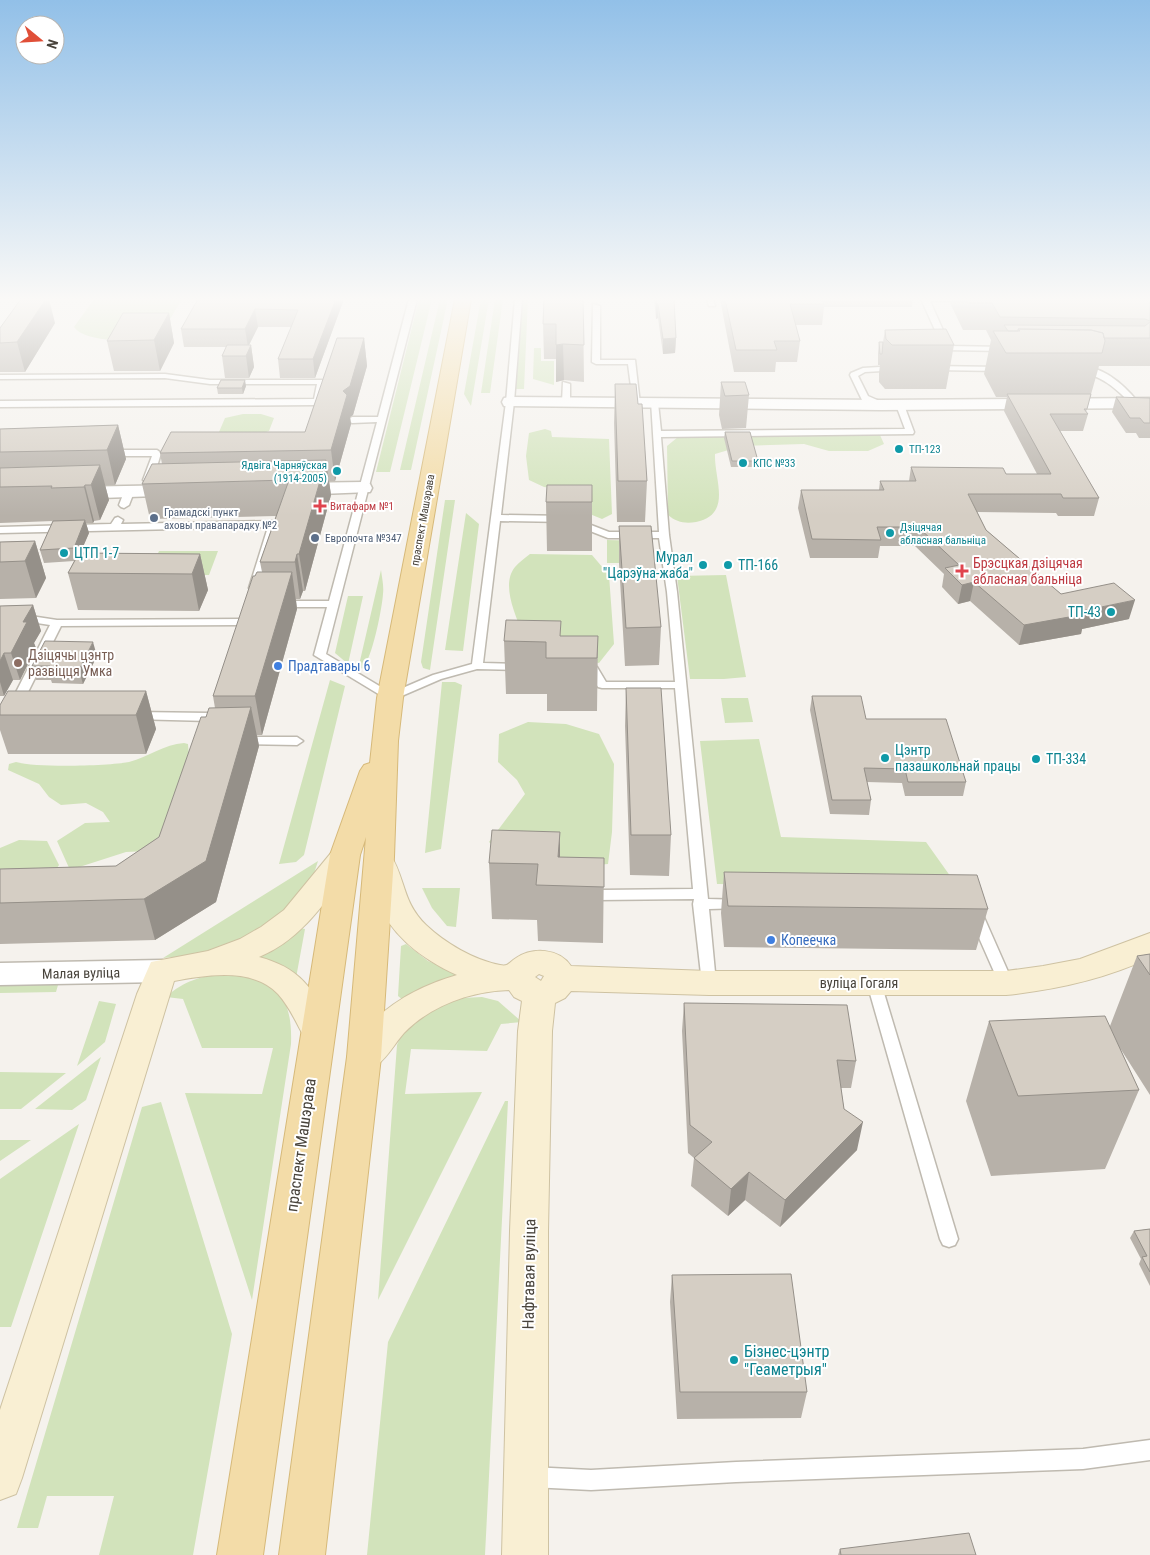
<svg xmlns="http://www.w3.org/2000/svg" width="1150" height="1555" font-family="'Roboto Condensed',sans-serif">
	<rect width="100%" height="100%" fill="#f5f2ed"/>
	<!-- green -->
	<path fill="#d2e3bb" d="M94,299H182L157,341C137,340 86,344 74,327Z
		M419,299H432L390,472H376Z
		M440,299H448L411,470H400Z
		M481,299H489L471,406L464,394Z
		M495,299H503L490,393H481Z
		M523,299H528L524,389H516Z
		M534,348H541V361H554V385L533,379Z
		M243,414H261L274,418L269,431C251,437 237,437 219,432L225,418Z
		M545,429L551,431L552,437L609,439L612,514L602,519L575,508L554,488L544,487L529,480L526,456L529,433Z
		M880,435L884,444L868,451H829L804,444L742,446L715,454C714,480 733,514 696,522C685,524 676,522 668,515L667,446L678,437Z
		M445,500H455L430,670L423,668L421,662Z
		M466,513L479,524L463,651L445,650Z
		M607,540L644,541L645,563H607Z
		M159,551H218L209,575H148Z
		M530,554L592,555L609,575L614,644L599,663L569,657L522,632C515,614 501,584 515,567C519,562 525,558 530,554Z
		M381,570C382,578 384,586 383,594C382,609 372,660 362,669L359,665Z
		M726,575L746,677L724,679H690L677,576Z
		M348,596H363L348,664L335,653Z
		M330,680L345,686L304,855L296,862L279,864Z
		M442,682H455L462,685L441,849L425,853Z
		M721,698H748L753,722L725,723Z
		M528,722L566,724L599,734L614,764L612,832L608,864L563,868L505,856L489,842L525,794L517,780L498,762L499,734Z
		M759,739L781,837L926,842L958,887L717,884L700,741Z
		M184,743L188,744L189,756L162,832L148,851L126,852L70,870L57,841L85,823L110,822L103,812L86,803L61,805L49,797L39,784L8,770L9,764L16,762C37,768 108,766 129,762C149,757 164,744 184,743Z
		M19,840L47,841L59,865L52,876L0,886V848Z
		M318,861L310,886L262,932L206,954L163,958Z
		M422,888H460L456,927L447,926L432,908Z
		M300,928L305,929L296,978L253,958Z
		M406,944L428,961L452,971L457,976L403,1000L398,996L401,946Z
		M224,973C273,979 293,992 291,1044L252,1300L185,1093L262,1094L273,1048H202L183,999L166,997C185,980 200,977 224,973Z
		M54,982L58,985L56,992L0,993V984Z
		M482,997L498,1001L522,1022L501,1024L487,1051L411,1049L405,1094L482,1092L378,1300L397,1045L405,1027L442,1003L462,998Z
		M99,1001L116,1004L105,1042L77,1066Z
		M101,1057L86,1100L72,1110L35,1109Z
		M0,1072L66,1073L21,1109H0Z
		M505,1101H508L485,1555H367L388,1342Z
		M161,1102L232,1334L193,1555H99L114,1496H47L38,1528H17L142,1107Z
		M79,1124L11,1327H0V1179Z
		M0,1140H31L0,1161Z"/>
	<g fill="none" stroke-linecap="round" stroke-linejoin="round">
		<!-- lane casing -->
		<g stroke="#bfbab0" stroke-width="3">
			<path id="lane" d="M409,299H417L326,654L391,693L433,675L472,664L506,402L515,299H522L514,402L501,515L568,516L609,532H659L651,401L658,403L661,431L905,429L896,405L900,402L904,405L914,432L913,434L661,437L669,535L677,592L708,899L743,900L745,904L743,908L709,909L716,983L714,987L709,989L704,987L702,983L693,904L694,899L597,900L592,898L585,886L587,883H597L601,890L693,889L675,688H602L598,687L589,672L581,670L579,668L585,665L597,667L606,682H675L667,592L659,538H608L567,522L500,521L483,663L520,664L526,667L520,670L477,669L441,679L390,701L314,655L327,607H281L276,604L281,601H329L377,422L352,423L348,420L352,417H378Z
				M707,299H713L715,306H709Z
				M921,299H972L968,301H930L950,346L1005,347L1009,349L1005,351L944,350Z
				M593,304L600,306V360H635L640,404L633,402L628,364H596L592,362Z
				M896,366H899V370L865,372L858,376L868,396L884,403V407H878L862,400L850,375L851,373L863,368Z
				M931,366L1001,367L1005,369L1001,371L934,370H931Z
				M1078,367C1102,364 1125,386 1139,403L1132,405C1115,387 1102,376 1078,371Z
				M165,374L210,380H322L326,382L321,398L319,400L320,402L316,405L0,407V401L314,399L317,384H210L165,378L0,379V375Z
				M563,382L570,384V402L566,405L562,402Z
				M157,450L161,453L153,480L148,483L143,480L152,456H107L103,453L107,450Z
				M129,489L134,492L129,505L124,508L121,507L119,505L124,492Z
				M118,517L123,520L121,524L274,521L279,524L259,588L254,591L249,588L268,527L0,533V527L111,524L115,518Z
				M11,613L57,620L242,619L247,622L242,625L61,626L17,714L0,725V716L6,712L50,625L11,619L0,620V614Z
				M135,712L210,713L216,717L210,721L131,719L129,716L131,713Z
				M243,737H297L303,741L297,745L239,744L237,741Z
				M976,910L981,911L983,915L1013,983L1011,987L1006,989L1001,987L999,983L969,915L971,911Z
				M874,977L879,979L881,983L958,1239L955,1245L949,1247L943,1245L940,1239L867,983L869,979Z
				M1150,1440V1460L1083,1469L736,1482L591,1490L531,1487L524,1484L521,1477L524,1470L531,1467L591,1470L736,1462L1083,1449Z"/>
		</g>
		<!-- street casing -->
		<g stroke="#bfbab0" stroke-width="3">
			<path id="street" d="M510,397L881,400L1150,398V408L881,410L504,406L502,402L504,398Z
				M363,482L370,484L372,488L370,492L296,495L289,493L287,489L289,485L296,483Z
				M178,485L185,487L187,491L185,495L73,499L66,497L64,493L66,489L73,487Z
				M162,960L172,963L177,971L172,979L162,982L0,985V963Z"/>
		</g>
		<!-- secondary casing -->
		<g stroke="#cec2a2" stroke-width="2">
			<path id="secondary" d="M345,845L355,848L360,855L355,862C328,898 303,939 259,957C304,969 314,992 335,1031L330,1040L318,1044L306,1040C297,1025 290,1007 278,994C252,967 207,975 174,981L22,1478L16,1494L0,1500V1410L137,994L151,962L208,951L240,939L261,927L284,910L335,848Z
				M380,851L390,854C406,879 402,902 426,925C445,943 474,960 500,965C509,967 509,962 516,958C533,947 559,948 571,966L709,971H1006L1043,966L1080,959L1150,933V958C1105,979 1055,990 1006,995H709L571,991L565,998L555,1003L552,1031L548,1231V1555H502L510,1231L518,1031L522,1001L514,997L509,990C472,991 431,1005 404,1033C395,1043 388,1057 377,1065C369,1072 361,1070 352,1067L347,1057C369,1014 411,988 457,975C422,959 391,936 376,899C372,886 369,873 365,861L370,854ZM539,974L544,976L541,981L535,977Z"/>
		</g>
		<!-- primary casing -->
		<g stroke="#d6b979" stroke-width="2">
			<path id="primary" d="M455,299H471L403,698L398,741L394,857L381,1057L325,1555H279L347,1057L366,837L360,855L263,1555H217L330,855L360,771L364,765L370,763L377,698Z"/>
		</g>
		<!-- lane -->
		<use href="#lane" fill="#fff" fill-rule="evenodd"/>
		<!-- street -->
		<use href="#street" fill="#fff" fill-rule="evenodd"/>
		<!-- secondary -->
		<use href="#secondary" fill="#f9efd3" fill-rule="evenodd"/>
		<!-- primary -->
		<use href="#primary" fill="#f3dca8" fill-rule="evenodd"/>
	</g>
	<!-- wall -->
	<path fill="#b7b1a9" d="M198,299H344L315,378H280L278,359L291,327H258L249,345H251L254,367L249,378H225L222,356L226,347H184L181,329Z
		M544,299H606V300H583L584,382L564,380L556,382V359H544L543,324Z
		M654,299H674L676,338L675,353L663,354L658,318L656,319Z
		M720,299H913L912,307H824L822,325H795L800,341L797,362H776L775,372H734Z
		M951,299H1150V366H1099L1086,412L1088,414L1083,431H1060L1099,498L1094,516H1058L1056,513L977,512L986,530L1061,594L1129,619L1082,629L1081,634L1019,645L970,601L958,604L942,587L944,574L915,546H880L878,558H810L798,508L801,490H879L880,481H909L911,467L1006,474H1037L1004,411L1007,397H996L984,374L991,340L986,330H963L950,303Z
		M169,313L174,343L160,371H114L107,341Z
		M55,323L25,372H0V328Z
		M885,330L954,345L946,389H885L879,382V373L880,365H878V353L879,342H883Z
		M364,338L367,366L353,415L350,417L351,424L335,481H329L331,495L305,591H303L300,599H296L297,609L262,735H257L259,746L216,902L155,940L0,944V869L116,866L159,837L206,717L215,708L213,696L255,576L262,572L260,562L276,516L150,519L142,484L162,464L160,453L305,432Z
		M721,382L749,395L746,428L722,429L719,415Z
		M615,384L638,404L647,481L645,522H617L614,423Z
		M246,386L243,394H218L217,388Z
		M1116,397L1150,398V438H1139L1136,433H1126L1112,412Z
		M118,425L126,459L115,485H105L109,500L100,520L94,521L93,523H86L89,533L80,553L200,554L208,590L199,611L78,610L68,573L74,561L44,563L40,550L53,521L0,523V429Z
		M725,432L758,461L757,467H731L724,438Z
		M592,485V551H547L546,502Z
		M619,526L661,627L659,665L625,666L619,563Z
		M35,541L46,578L36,598L0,599V542Z
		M33,605L41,631L34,643L36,648L20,680H13L4,696H0V606Z
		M561,636H598L597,711H547V694H506L504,641Z
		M97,656L83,684L52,683L51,680H36L32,666Z
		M626,688L671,835L669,876L630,875L625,726Z
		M146,691L156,729L146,754H8L0,730V705Z
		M812,696L866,719L966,782L963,796H905L902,783L867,782L871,800L869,815L830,814L810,710Z
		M560,832V857L604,858L603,943L538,941L537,920L492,919L489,863Z
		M724,872L988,909L976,950L724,947L721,913Z
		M1150,954V1095L1120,1048L1139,1090L1105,1169L991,1176L966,1101L989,1021L1110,1026L1137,956Z
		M684,1003L856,1061L851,1088H841L844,1109L857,1150L780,1227L745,1200L728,1216L691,1186L694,1158L688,1153L682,1031Z
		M1150,1229V1286L1139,1264L1141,1259L1130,1238L1134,1231Z
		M672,1275L807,1392L801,1418L677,1419L670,1302Z
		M840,1549L976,1555H838Z"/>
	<!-- shaded-wall -->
	<path fill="#959089" d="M46,299H49L55,323L25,372L17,342Z
		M336,299H344L315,378L313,359Z
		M656,304H658V318L656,319Z
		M255,309L258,327L248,347L245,329Z
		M169,313L174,343L160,371L154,340Z
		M364,338L367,366L353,415L350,417L351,424L335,481L331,450L343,391Z
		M676,338L675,353L663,354V339Z
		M563,344L564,380L556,382V345Z
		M251,345L254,367L249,378L246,356Z
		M245,380L246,386L243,394L242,388Z
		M118,425L126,459L115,485L107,450Z
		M326,460L331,495L305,591L299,554Z
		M100,465L109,500L100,520L91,485Z
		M85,485L94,521L93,523L84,487Z
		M85,520L89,533L77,561L74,548Z
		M35,541L46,578L36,598L25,561Z
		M200,554L208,590L199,611L192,574Z
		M297,554L303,591L300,599L295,562Z
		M292,572L297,609L262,735L255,696Z
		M974,582L970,601L958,604L962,585Z
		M1135,600L1129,619L1082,629L1081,634L1019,645L1024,625L1082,611Z
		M33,605L41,631L34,643L36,648L20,680L11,653L23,622Z
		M93,642L97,656L83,684L79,670Z
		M4,653L13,680L4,696L0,682V661Z
		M146,691L156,729L146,754L136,715Z
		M251,707L259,746L216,902L155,940L144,899Z
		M560,832V886L558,857Z
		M863,1122L857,1150L780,1227L785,1200Z
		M749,1172L745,1200L728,1216L731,1189Z"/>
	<!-- building -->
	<path fill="#d5cec4" stroke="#959089" d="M21,299H46L17,342L0,343V328Z
		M198,299H336L313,359H278L298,310L255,309L245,329H181Z
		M544,299H583L584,345L563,344L556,345V324H543Z
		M656,299H674L676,338L663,339L658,304H656Z
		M725,299H822L824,304H790L800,341H774L777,350H736Z
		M966,299H1150V321L1145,319L1000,317L992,303H968Z
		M123,313H169L154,340L107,341Z
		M1150,322V338H1104L1103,333L1091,330L1018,329V331H1008L1004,325L1145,326Z
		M946,329L954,345H892L886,339L885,330Z
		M1018,329L1091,330L1103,333L1105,341L1102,353H1006L993,331H1020Z
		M337,338H364L350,386L343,391L347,395L331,450L160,453L171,432H305Z
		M879,342H883L882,354H880Z
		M227,345H251L246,356H222Z
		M221,380H245L242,388H217Z
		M721,382H745L749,395L725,396Z
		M615,384H636L638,404H642L647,481H618Z
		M1007,394H1091L1087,409H1084L1088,414H1050L1099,498H1063L1061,494H968L986,530L1061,594L1114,583L1135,600L1082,611L1086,614L1024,625L974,582L962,585L945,568L959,565L918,527H877L881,540L812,539L801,490H884L880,481H916L911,467L1003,468L1006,474H1051Z
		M1116,397L1150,398V423H1144L1140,418H1130Z
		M118,425L107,450L0,452V429Z
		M725,432H750L758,461H732Z
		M326,460L299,554H297L295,562H260L289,480L142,484L152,464Z
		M100,465L91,485H85L84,487L51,488L52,486L0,487V468Z
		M547,485H592V502H546Z
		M85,520L74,548L40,550L53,521Z
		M619,526H651L661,627L626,628Z
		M35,541L25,561L0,562V542Z
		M79,553L200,554L192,574L68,573Z
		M257,572H292L255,696H213L253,576H255Z
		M33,605L23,622H27L11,653H4L0,661V606Z
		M506,620L561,621L560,636H598L597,658H546V642L504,641Z
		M45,641L93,642L79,670H48L50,666H32Z
		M626,688H661L671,835H631Z
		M8,691H146L136,715H0V705Z
		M812,696H861L866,719H946L966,782H908L905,769L864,768L871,800H832Z
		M251,707L206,861L144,899L0,903V869L116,866L159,837L201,717H206L209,708Z
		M492,830L560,832L558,857L604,858V887L536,885L538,864L489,863Z
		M724,872L977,875L988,909L728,906Z
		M1150,954V975L1137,956Z
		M684,1003L847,1005L856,1061L837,1060L844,1109L863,1122L785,1200L749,1172L731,1189L694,1158L712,1142L690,1125Z
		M1105,1016L1139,1090L1018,1096L989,1021Z
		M1150,1229V1272L1142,1257L1147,1256L1134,1231Z
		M791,1274L807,1392H680L672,1275Z
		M969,1533L976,1555H841L840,1549Z"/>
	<!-- sky -->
	<linearGradient id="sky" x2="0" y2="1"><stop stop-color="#92c0e8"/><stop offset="0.58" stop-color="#faf9f7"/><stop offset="1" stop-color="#faf9f7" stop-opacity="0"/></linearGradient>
	<rect width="1150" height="516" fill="url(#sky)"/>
	<!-- markers -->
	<g fill="#0f9aa8" stroke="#fff" stroke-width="2">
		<circle cx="899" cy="449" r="5"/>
		<circle cx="743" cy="463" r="5"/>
		<circle cx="337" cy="471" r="5"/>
		<circle cx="890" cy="533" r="5"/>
		<circle cx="64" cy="553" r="5"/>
		<circle cx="703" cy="565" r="5"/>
		<circle cx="728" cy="565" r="5"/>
		<circle cx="1111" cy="612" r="5"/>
		<circle cx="885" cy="758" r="5"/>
		<circle cx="1036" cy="759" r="5"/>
		<circle cx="734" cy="1360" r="5"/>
	</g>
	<g fill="#e0444e" stroke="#fff" stroke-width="2">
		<path d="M317.5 498.5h5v5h5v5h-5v5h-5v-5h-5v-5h5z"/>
		<path d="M959.5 563.5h5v5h5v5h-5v5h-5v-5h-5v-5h5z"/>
	</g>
	<g fill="#5c6f8a" stroke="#fff" stroke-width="2">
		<circle cx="154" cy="518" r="5"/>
		<circle cx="315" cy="538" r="5"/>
	</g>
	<circle fill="#8d6e63" stroke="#fff" stroke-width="2" cx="18" cy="663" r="5"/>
	<g fill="#3f7fe0" stroke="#fff" stroke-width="2">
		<circle cx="278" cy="666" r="5"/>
		<circle cx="771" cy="940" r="5"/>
	</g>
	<g text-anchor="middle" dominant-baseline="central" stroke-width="4" stroke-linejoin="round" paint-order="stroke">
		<!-- far-culture labels -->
		<g font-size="11" fill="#0d838f" stroke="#fff" text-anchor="start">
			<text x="909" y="449">ТП-123</text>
			<text x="753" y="463">КПС №33</text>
			<text x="327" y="465" text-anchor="end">Ядвіга Чарняўская<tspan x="327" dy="13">(1914-2005)</tspan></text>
			<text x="900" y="527">Дзіцячая<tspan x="900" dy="13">абласная бальніца</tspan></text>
		</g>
		<!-- far-health labels -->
		<g font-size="11" fill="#be3a42" stroke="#fff" text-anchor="start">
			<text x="330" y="506">Витафарм №1</text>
		</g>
		<!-- far-service labels -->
		<g font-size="11" fill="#4e5e75" stroke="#fff" text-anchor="start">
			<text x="164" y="512">Грамадскі пункт<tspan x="164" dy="13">аховы правапарадку №2</tspan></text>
			<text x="325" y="538">Европочта №347</text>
		</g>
		<!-- far-street labels -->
		<g font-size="11" fill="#48433b" stroke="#fff">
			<text transform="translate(423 520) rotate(-80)">праспект Машэрава</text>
		</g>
		<!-- culture labels -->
		<g font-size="14" fill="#0d838f" stroke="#fff" text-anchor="start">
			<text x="74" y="553">ЦТП 1-7</text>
			<text x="693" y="557" text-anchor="end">Мурал<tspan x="693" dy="16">"Царэўна-жаба"</tspan></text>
			<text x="738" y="565">ТП-166</text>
			<text x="1101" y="612" text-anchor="end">ТП-43</text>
			<text x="895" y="750">Цэнтр<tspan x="895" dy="16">пазашкольнай працы</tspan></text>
			<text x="1046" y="759">ТП-334</text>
		</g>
		<!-- health labels -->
		<g font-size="14" fill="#be3a42" stroke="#fff" text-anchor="start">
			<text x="973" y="563">Брэсцкая дзіцячая<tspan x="973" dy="16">абласная бальніца</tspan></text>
		</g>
		<!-- education labels -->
		<g font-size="14" fill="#785e54" stroke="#fff" text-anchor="start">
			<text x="28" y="655">Дзіцячы цэнтр<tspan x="28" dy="16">развіцця Умка</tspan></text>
		</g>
		<!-- shop labels -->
		<g font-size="14" fill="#366cbe" stroke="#fff" text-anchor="start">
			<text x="288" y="666">Прадтавары 6</text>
			<text x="781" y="940">Копеечка</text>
		</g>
		<!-- street labels -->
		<g font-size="14" fill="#48433b" stroke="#fff">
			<text transform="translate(81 973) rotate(-1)">Малая вуліца</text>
			<text x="859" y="983">вуліца Гогаля</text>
		</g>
		<!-- near-street labels -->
		<g font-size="16" fill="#48433b" stroke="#fff">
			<text transform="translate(301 1145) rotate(-82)">праспект Машэрава</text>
			<text transform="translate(529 1274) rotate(-89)">Нафтавая вуліца</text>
		</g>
		<!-- near-culture labels -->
		<g font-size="16" fill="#0d838f" stroke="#fff" text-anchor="start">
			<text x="744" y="1351">Бізнес-цэнтр<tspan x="744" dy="18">"Геаметрыя"</tspan></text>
		</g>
	</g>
	<!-- north arrow -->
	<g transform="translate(40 40) rotate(108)"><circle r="24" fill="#ffffff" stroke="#b6b4b1"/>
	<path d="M0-4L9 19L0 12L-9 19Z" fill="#e04f38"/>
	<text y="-8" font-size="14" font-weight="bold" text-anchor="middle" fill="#48433b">N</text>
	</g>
</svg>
